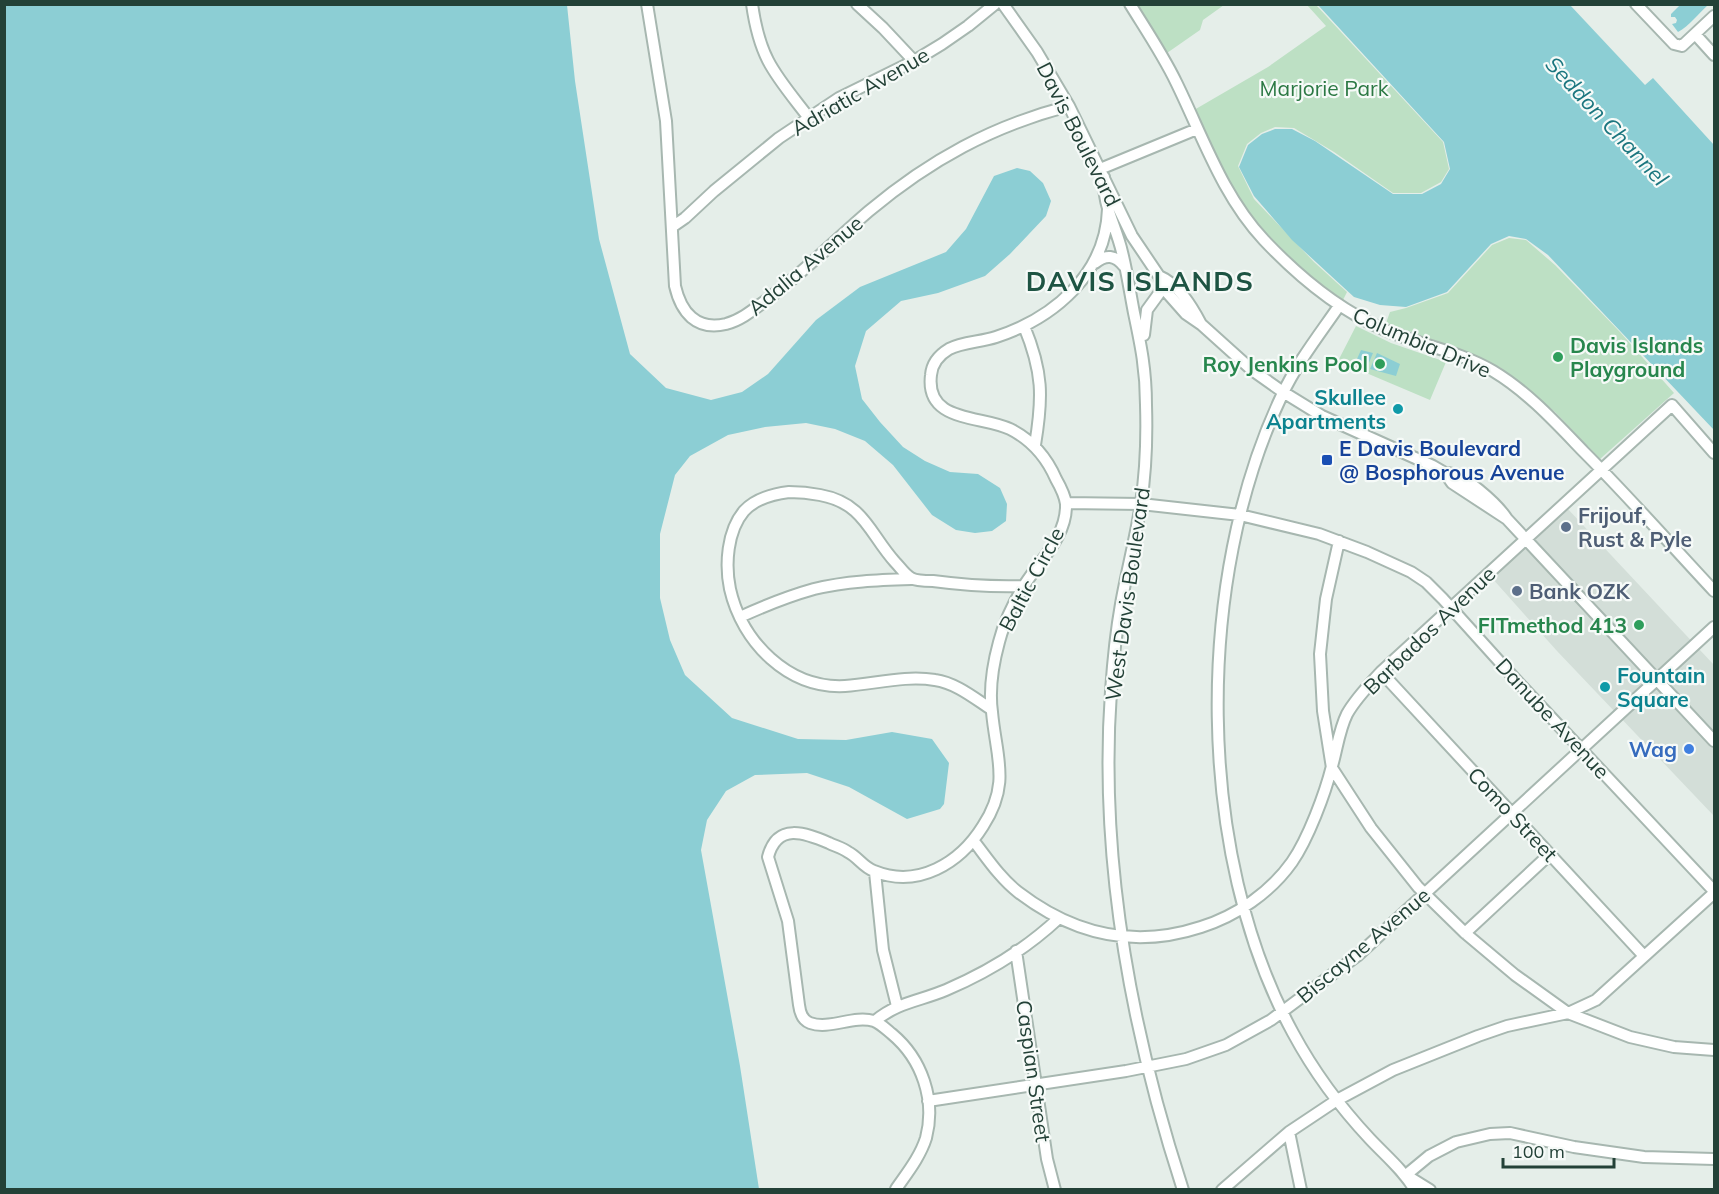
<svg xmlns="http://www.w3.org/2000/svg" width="1719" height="1194" font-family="Mulish,sans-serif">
	<rect width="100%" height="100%" fill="#e5eee9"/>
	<!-- built -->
	<path fill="#d3ded8" d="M1567,508L1714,665V816L1557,651L1491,577L1518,552L1535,540Z"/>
	<!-- green -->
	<path fill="#bde0c4" d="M1136,5H1224L1203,20L1200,30L1167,53Z
		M1307,5H1316L1443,142L1449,169L1441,182L1421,193H1393L1334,152L1294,128L1275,127L1261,133L1247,144L1238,166L1254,199L1314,262L1347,292L1343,300L1292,262L1266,236L1230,189L1194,110L1268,67L1326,26Z
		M1509,238L1526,240L1555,265L1620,332L1674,393L1600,459L1555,412L1501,368L1448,345L1386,323L1390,312L1406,308L1448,293L1492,245Z
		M1356,326L1391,343L1446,362L1430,400L1338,361Z"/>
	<!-- water -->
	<path fill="#8cced4" d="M5,4L567,5L575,81L599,239L630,354L666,388L711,400L742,392L768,374L816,320L860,287L946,252L966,229L994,176L1017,168L1030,171L1043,183L1051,201L1046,216L1010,254L985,276L938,293L901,301L866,331L855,366L862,399L880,422L903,447L925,461L950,472L978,474L1000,488L1007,504L1006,521L992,531L975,533L956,530L932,515L893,465L865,441L835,429L806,423L765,427L728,435L690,456L675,475L660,534V598L670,640L685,675L732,718L798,739L846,740L892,732L932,739L949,763L944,804L940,809L907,819L849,787L807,773L755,775L726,791L707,820L701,850L740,1066L759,1189H5Z
		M1318,5H1570L1645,85L1653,78L1714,145V430L1548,255L1526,239L1509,236L1491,244L1447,292L1406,307L1380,305L1354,297L1292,240L1254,196L1239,167L1248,145L1262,134L1275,129H1292L1315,141L1393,194H1422L1441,184L1450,169L1444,142Z
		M1680,5L1681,4L1708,5C1699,13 1689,26 1678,32L1672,24L1676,23L1677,20L1675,17H1671V14Z
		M1361,350L1373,353L1368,365L1357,359Z
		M1377,353L1400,364L1396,376L1370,369Z"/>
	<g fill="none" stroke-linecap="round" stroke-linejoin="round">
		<!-- minor casing -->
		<g stroke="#a7b7b0" stroke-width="14">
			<path id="minor" d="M647,4L666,121L675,286C681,312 696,331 726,324C741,320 753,310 765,301C802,274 834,241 869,211C930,160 992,126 1069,106
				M752,4C760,61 776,75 809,118
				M857,4L883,28L914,61
				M1003,4L1037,52L1069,106L1132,236L1159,276L1163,288L1186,314L1202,325L1252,370L1283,392L1322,416L1433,466L1445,473L1452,483L1507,519
				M1130,4C1146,30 1163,55 1176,82C1203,137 1222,195 1264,240C1298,276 1337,309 1383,329C1419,345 1459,351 1493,371C1528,392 1556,423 1584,452C1629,497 1671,545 1714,591
				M1636,4L1674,44L1682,46L1714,16
				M1695,34L1714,55
				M1100,169L1197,129
				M1104,177C1102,204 1116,226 1122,252C1127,272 1130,292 1134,313C1141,346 1146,370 1146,405C1147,437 1146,470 1141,503C1136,537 1127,570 1121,604C1116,632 1113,662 1111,691C1099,859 1131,1030 1183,1190
				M672,227L685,218L714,191L779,138L839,98L914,61L942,44L968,26L995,4
				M1095,263C1106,254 1115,255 1124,266
				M1159,276C1178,284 1191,305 1201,324
				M1339,306C1319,335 1297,363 1282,395C1194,580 1195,853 1293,1033C1314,1072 1340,1107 1370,1139C1386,1156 1403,1170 1415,1190
				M1024,326C1043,372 1043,397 1035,445
				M1144,335L1147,310L1163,288
				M1445,473C1462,471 1498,505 1507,519L1714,741
				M1066,503L1141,504L1240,515L1319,534L1367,552L1411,572L1426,582L1443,599L1516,680L1714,891
				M1339,541L1326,599L1320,654L1323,711L1332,768L1371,828L1418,887L1465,933L1515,975L1568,1013L1630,1037L1674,1047L1714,1050
				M740,617C764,606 789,596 814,589C846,581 880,580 912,579
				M1381,672L1644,956
				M991,709C974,698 956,683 935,680C905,675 875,684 845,686C788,689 742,642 730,589C725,565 727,531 744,511C755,499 773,494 789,492C800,492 810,493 820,495C864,503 869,533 895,562C900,567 905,575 911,578C916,581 927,581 933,581C963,585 993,587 1024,586
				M973,840C987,858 1000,878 1018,892C1074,935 1134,949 1201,927C1236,916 1270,893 1292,862C1308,839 1325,794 1332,766C1337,749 1339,730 1347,714C1356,698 1369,685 1381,672L1672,405L1714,453
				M875,872L883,950L897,1006
				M1465,933L1550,854
				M1016,951L1047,1159L1055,1190
				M875,1021C898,1002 920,1001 946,990C986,973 1027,948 1059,918
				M928,1101L1126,1071L1186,1059L1226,1045L1271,1020L1357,956L1714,627
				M1289,1132L1301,1190
				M1406,1175L1429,1156L1456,1142L1490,1134L1510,1133L1574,1147L1644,1157L1714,1159
				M1409,1177L1430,1190
				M896,1189C907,1173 920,1157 926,1138C936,1100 922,1059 892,1034C887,1030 880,1023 874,1021C853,1015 830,1030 810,1023C802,1020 800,1013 799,1005L788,921L768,857C777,822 805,833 829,843C835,846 843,848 848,852C858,857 863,867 874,871C918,889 960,863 983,826C1011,783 996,757 992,712C989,690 993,664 999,642C1004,622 1014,602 1025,584C1041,559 1067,536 1066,504C1065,496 1060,486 1056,479C1046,456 1032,440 1010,429C981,415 925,423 931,375C932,363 939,355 949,349C962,342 981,342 996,337C1054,318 1106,274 1108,209
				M1222,1190L1289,1132L1337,1100L1393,1070L1478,1036L1507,1026L1568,1013L1596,1000L1714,893"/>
		</g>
		<!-- minor -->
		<use href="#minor" stroke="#fff" stroke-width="10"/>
	</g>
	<!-- markers -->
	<g fill="#2e9e5b" stroke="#f6faf8" stroke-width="2">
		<circle cx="1558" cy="357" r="6"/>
		<circle cx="1380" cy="364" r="6"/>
		<circle cx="1639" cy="625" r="6"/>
	</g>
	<g fill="#0f9aa8" stroke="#f6faf8" stroke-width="2">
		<circle cx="1398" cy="409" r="6"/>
		<circle cx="1605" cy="687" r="6"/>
	</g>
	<rect fill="#1a4fb4" stroke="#f6faf8" stroke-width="2" x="1321" y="454" width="12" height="12" rx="3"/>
	<g fill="#5c6f8a" stroke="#f6faf8" stroke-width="2">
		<circle cx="1566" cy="527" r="6"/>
		<circle cx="1517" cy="591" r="6"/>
	</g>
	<circle fill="#3f7fe0" stroke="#f6faf8" stroke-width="2" cx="1689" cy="749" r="6"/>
	<g text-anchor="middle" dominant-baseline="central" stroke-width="4.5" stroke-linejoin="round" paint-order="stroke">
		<!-- park labels -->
		<g font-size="21" fill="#2c7944" stroke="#f6faf8">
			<text x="1324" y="88">Marjorie Park</text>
		</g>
		<!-- street labels -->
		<g font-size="21" fill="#234137" stroke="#f6faf8">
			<text transform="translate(860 91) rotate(-30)">Adriatic Avenue</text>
			<text transform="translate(1079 134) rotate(63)">Davis Boulevard</text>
			<text transform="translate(805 265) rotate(-40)">Adalia Avenue</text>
			<text transform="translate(1422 342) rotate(23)">Columbia Drive</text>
			<text transform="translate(1031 579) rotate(-62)">Baltic Circle</text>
			<text transform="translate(1127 594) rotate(-82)">West Davis Boulevard</text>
			<text transform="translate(1429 630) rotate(-44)">Barbados Avenue</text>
			<text transform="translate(1553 718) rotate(47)">Danube Avenue</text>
			<text transform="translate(1513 814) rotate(47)">Como Street</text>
			<text transform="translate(1363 945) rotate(-40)">Biscayne Avenue</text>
			<text transform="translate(1034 1071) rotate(82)">Caspian Street</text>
		</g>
		<!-- leisure labels -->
		<g font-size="21" font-weight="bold" fill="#27864d" stroke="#f6faf8" text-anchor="end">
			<text x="1570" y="345" text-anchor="start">Davis Islands<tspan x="1570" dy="24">Playground</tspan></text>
			<text x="1368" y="364">Roy Jenkins Pool</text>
			<text x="1627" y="625">FITmethod 413</text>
		</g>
		<!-- culture labels -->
		<g font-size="21" font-weight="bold" fill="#0d838f" stroke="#f6faf8" text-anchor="end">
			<text x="1386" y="397">Skullee<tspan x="1386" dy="24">Apartments</tspan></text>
			<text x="1617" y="675" text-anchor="start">Fountain<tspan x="1617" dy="24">Square</tspan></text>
		</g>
		<!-- transit labels -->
		<g font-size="21" font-weight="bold" fill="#164399" stroke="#f6faf8" text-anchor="start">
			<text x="1339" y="448">E Davis Boulevard<tspan x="1339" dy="24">@ Bosphorous Avenue</tspan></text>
		</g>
		<!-- service labels -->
		<g font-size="21" font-weight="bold" fill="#4e5e75" stroke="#f6faf8" text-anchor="start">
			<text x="1578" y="515">Frijouf,<tspan x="1578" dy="24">Rust &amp; Pyle</tspan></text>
			<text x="1529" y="591">Bank OZK</text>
		</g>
		<!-- shop labels -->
		<g font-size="21" font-weight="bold" fill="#366cbe" stroke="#f6faf8" text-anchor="end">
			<text x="1677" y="749">Wag</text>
		</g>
		<!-- water labels -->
		<g font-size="22" font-style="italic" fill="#1b767f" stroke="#f6faf8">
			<text transform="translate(1607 121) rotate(47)">Seddon Channel</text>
		</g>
		<!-- district labels -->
		<g font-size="27" font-weight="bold" letter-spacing="1.5" fill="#1e5443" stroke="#f6faf8">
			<text x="1140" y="281">DAVIS ISLANDS</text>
		</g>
	</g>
	<!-- border -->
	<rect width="1719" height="1194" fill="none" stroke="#234137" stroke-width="12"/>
	<!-- scale -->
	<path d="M1503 1158v9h111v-9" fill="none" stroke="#234137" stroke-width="3"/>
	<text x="1512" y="1158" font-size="18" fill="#234137" stroke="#f6faf8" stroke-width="4.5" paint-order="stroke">100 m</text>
</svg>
